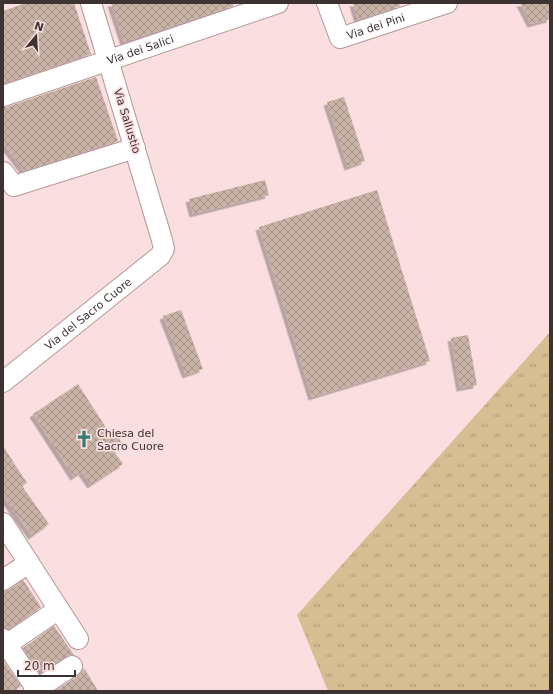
<svg xmlns="http://www.w3.org/2000/svg" width="553" height="694" font-family="'DejaVu Sans',sans-serif">
	<defs>
		<pattern id="park-tufts" width="24" height="20" patternUnits="userSpaceOnUse"><rect width="24" height="20" fill="#d6be92"/><path d="M3 7l-1-3M5 7V3M7 7l1-3M15 17l-1-3M17 17v-4M19 17l1-3" fill="none" stroke="#af9b78"/></pattern>
		<pattern id="building-cross-hatch" width="8" height="8" patternUnits="userSpaceOnUse"><rect width="8" height="8" fill="#c9b2a6"/><path d="M0 0l8 8M0 8l8-8" fill="none" stroke="#a49188"/></pattern>
		<filter id="shadow"><feDropShadow dx="-3.5" dy="3.5" stdDeviation="0" flood-color="#0004"/></filter>
	</defs>
	<rect width="100%" height="100%" fill="#fbdedf"/>
	<!-- park -->
	<path fill="url(#park-tufts)" d="M550,332V691H328L297,615Z"/>
	<!-- building -->
	<path fill="url(#building-cross-hatch)" filter="url(#shadow)" d="M26,3H74L91,54L3,84V11Z
		M111,3H233V6L124,42Z
		M353,3H399L400,6L358,20Z
		M520,3H550V19L531,24Z
		M96,77L118,141L24,171L3,143V107H7Z
		M344,97L365,161L348,167L327,102Z
		M265,180L269,195L193,214L189,199Z
		M377,190L430,361L312,397L259,227Z
		M181,310L203,369L186,375L163,316Z
		M468,335L477,385L460,388L451,338Z
		M78,384L110,434L114,431L123,445L114,451L123,464L91,485L82,472L74,477L33,414Z
		M3,446L27,483L22,486L49,524L32,536L3,496Z
		M23,580L41,607L9,629L3,628V591L9,590Z
		M54,626L74,655H71L66,656L40,673L23,648Z
		M3,660L21,686L14,691H3Z
		M83,668L84,670L85,669L98,691H55L78,676L82,671Z"/>
	<g fill="none" stroke-linecap="round" stroke-linejoin="round">
		<!-- minor casing -->
		<g stroke="#b39899" stroke-width="22">
			<g id="minor">
				<path id="s1" d="M327,3L340,38L447,3"/>
				<path id="s2" d="M3,96L278,3"/>
				<path d="M3,172L14,186L135,148"/>
				<path id="s3" d="M3,382L160,256L164,249L162,240L91,3"/>
				<path d="M3,523L78,639"/>
				<path d="M3,580L29,563"/>
				<path d="M3,639L38,691"/>
				<path d="M3,647L59,609"/>
				<path d="M34,691L72,666"/>
			</g>
		</g>
		<!-- minor -->
		<use href="#minor" stroke="#fff" stroke-width="20"/>
	</g>
	<!-- icons -->
	<defs>
		<g id="church-bare" transform="scale(1.38)"><path d="M-1.2-6h2.4v3.5h3.3v2.4h-3.3V6h-2.4V-.1h-3.3v-2.4h3.3Z" fill="#377c72" stroke="#fbdedf" stroke-width="2.5" paint-order="stroke"/></g>
	</defs>
	<g fill-rule="evenodd">
		<use href="#church-bare" x="84" y="439"/>
	</g>
	<g text-anchor="middle" dominant-baseline="central" stroke-width="3.5" stroke-linejoin="round" paint-order="stroke">
		<!-- street labels -->
		<g font-size="11" fill="#3d3232" stroke="#fbdedf">
			<text stroke="none"><textPath href="#s1" startOffset="75">Via dei Pini</textPath></text>
			<text stroke="none"><textPath href="#s2" startOffset="145">Via dei Salici</textPath></text>
			<text transform="translate(127 121) rotate(73)">Via Sallustio</text>
			<text stroke="none"><textPath href="#s3" startOffset="109">Via del Sacro Cuore</textPath></text>
		</g>
		<!-- poi labels -->
		<g font-size="11" fill="#3d3232" stroke="#fbdedf" text-anchor="start">
			<text x="97" y="433">Chiesa del<tspan x="97" dy="13">Sacro Cuore</tspan></text>
		</g>
	</g>
	<!-- border -->
	<rect width="553" height="694" fill="none" stroke="#3d3232" stroke-width="8"/>
	<!-- north arrow -->
	<g transform="translate(36 36) rotate(18)" stroke="#fbdedf" stroke-width="3" paint-order="stroke">
	<path d="M0-3L7 15L0 10L-7 15Z" fill="#3d3232"/>
	<text y="-6" font-size="11" font-weight="bold" text-anchor="middle" fill="#3d3232">N</text>
	</g>
	<!-- scale -->
	<path d="M18 670v6h57v-6" fill="none" stroke="#3d3232" stroke-width="2"/>
	<text x="24" y="670" font-size="12" fill="#3d3232" stroke="#fbdedf" stroke-width="3" paint-order="stroke">20 m</text>
</svg>
